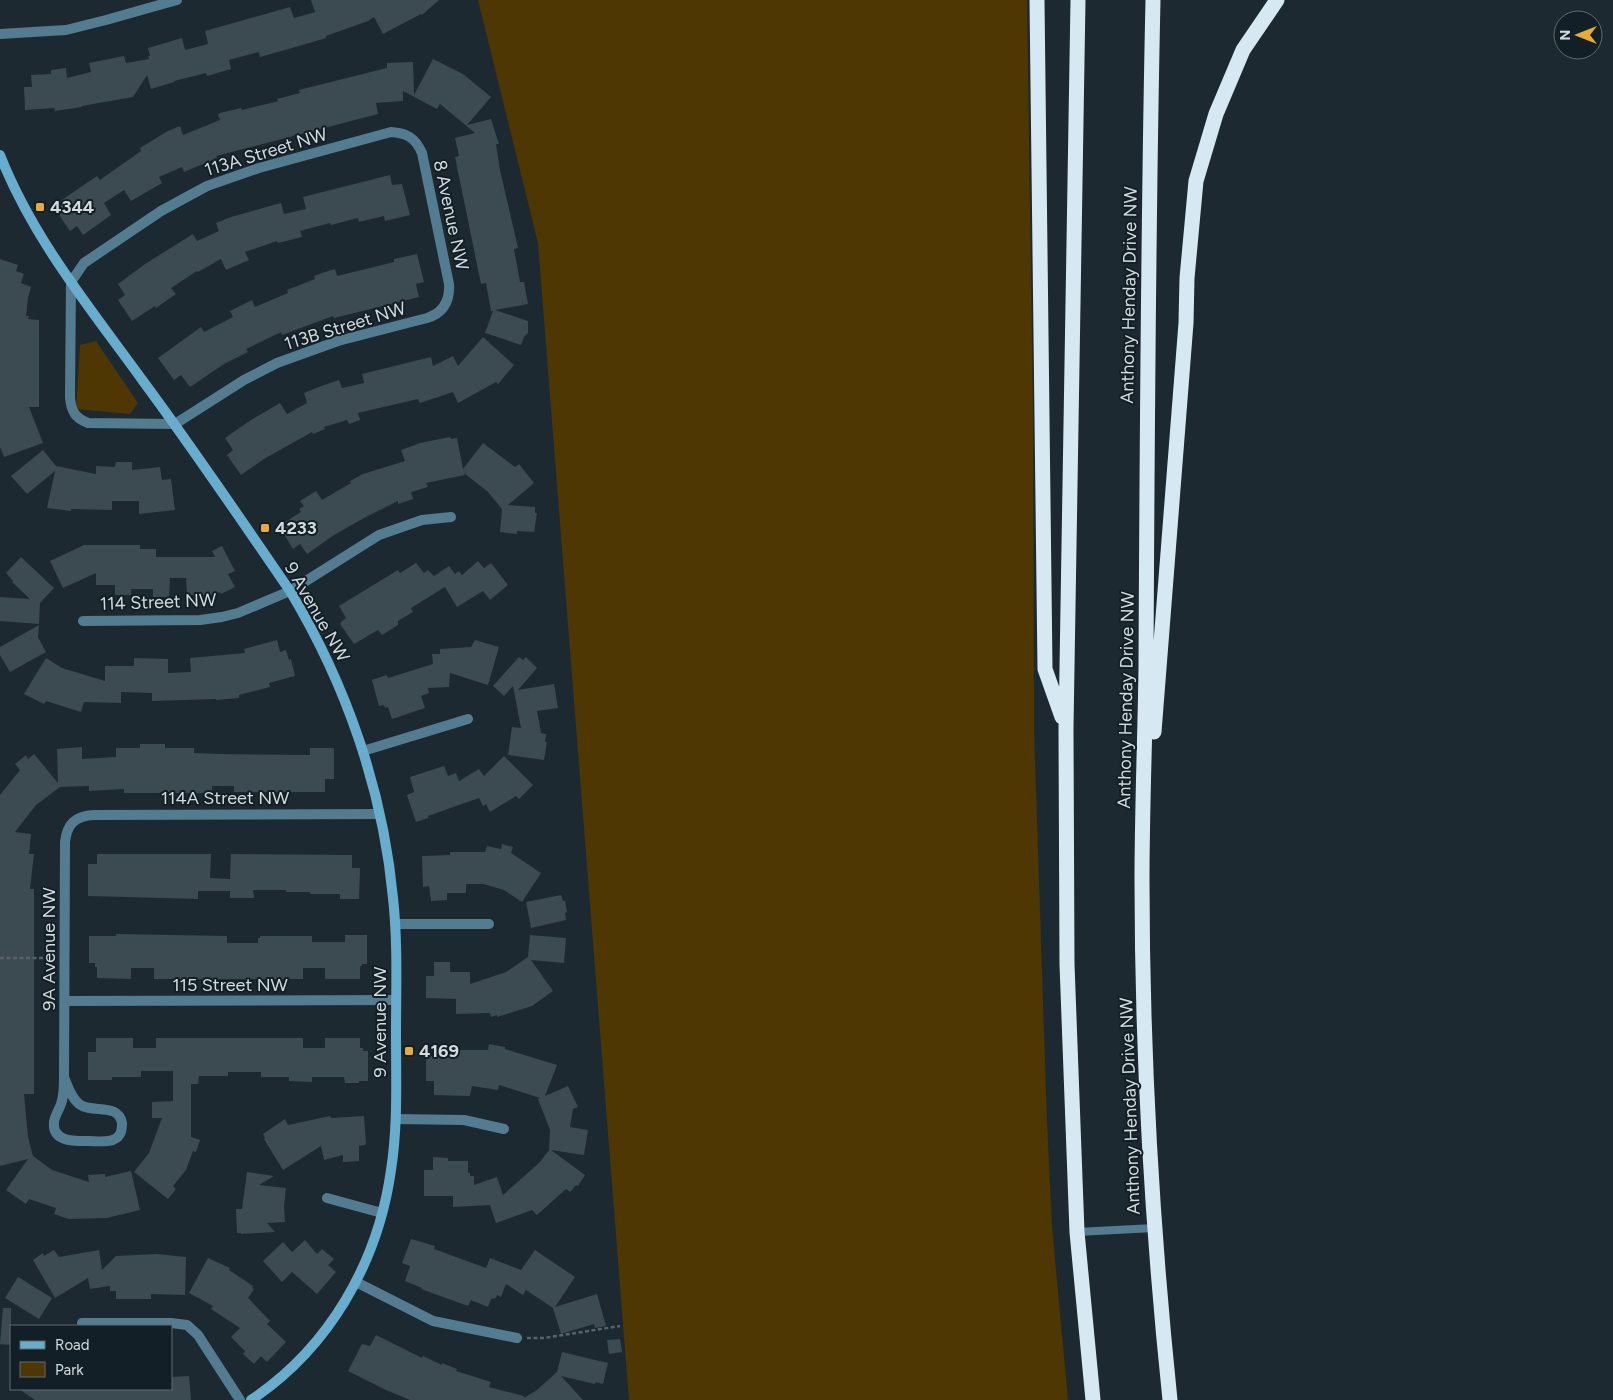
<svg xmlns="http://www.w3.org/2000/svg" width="1613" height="1400" font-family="Figtree,sans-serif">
	<rect width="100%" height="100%" fill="#1d2930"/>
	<!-- green -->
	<path fill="#4f3704" d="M478,0H1027L1033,415L1034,731L1047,1122L1052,1227L1068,1400H629L538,243Z
		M96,341L138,403L130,414L76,409L80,345Z"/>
	<!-- building -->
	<path fill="#3c4a51" d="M311,0H439L422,15L421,14L383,34L374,17L368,21L326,36V38L292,48L260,57L259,52L229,60L231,69L207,76L206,73L174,81V82L151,89L147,75L133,97L82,106V107L55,111L54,108L25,110L24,87H32L31,75L51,74V70L66,68L67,78L91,72L89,63L124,56L126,63L149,59L148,56H150L148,48L182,38L185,50L208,44L205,31L290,7L294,18L315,12Z
		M433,59L463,74L491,97L467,125L491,119L499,144H496L500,170L518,248L514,249L520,282H524L528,304L495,310L528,321V333L524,337L521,345L485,333L493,311H491L486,283L481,284L455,157L459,156L455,138L475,133L440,104L437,109L403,91V101L376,103L378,114L216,156L217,158L184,172L182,167L159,177L162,183L131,201L124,190L104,203L111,215L83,235L77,226L70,231L55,209L58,207L56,204L97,176L100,180L141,151L140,148L166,132L180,126L183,135L220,120L218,114L220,113L241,108L242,110L275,102L278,101L277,99L300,93L299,90L387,68V63L413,62L414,95Z
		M390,175L392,185L402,184L410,215L385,221L384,216L359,222L358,218L331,225L330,223L300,231L302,237L278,243L277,241L245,252L249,260L226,270L221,259L198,272L197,271L171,288L176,294L156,308L155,306L132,321L118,300L125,295L118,284L145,264L193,234L197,241L219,231L216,223L231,217L281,203L284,214L306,209L303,197Z
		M417,254L424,282L416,284L419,297L334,318L333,316L282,335L281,332L246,349L248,352L224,364L190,387L181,375L174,380L158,358L201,327L204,332L233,317L230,311L252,300L255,307L288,293L287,290L315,279L314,276L325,272L335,269L337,276L394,262V259Z
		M0,259L18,265L16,271L24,274L21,283L31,287L28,298L26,316H29L28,319L39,320V407H29L43,443L4,457L0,447Z
		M483,337L514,365L498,384L496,382L458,403L453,392L420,403L418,399L358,413L360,420L349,424L347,420L324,427L325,429L313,434L312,432L264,459L241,475L227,455L233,450L225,438L251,420L280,403L287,414L307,403L304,393L324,385L339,380L342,388L364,383L362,374L431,357L433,366L453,356L458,366Z
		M450,437L451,439L457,438L463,469L483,443L515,467L519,464L534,483L508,505L535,507V513H537L534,532L517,531V534L500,532L502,509L488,492L464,473L465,475L426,483L428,487L411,492L413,499L398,504V501L364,518L334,535L307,554L300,544L293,549L279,526L301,512L299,509L304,506L300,501L316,491L322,500L351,483L350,481L363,474L405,461L401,450L420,443Z
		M43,450L56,466L96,474V466L115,467L116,462H132V470L160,467L162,480L171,479L175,510L139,514V501H112V510L71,509V511L47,508L55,471L27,494L11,476Z
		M84,545H140V549H156V557H215L212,551L222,546L235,571L228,574L235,587L221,594L220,592L215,595H187L186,578H170L169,597H153V589H131V595H115V585H96V573L63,588L50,561Z
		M21,557L54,588L40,603L39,624L0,621V597L30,599L12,582L13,581L6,573Z
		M478,561L484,568L491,563L508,585L490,600L483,591L457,607L445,587L411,608L413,612L398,621V625L382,635L378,630L354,644L340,624L341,622L346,618L339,606L398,570L400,573L416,563L424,573L428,570L434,576L449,566L455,574L459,571L462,575Z
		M39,625L38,637L46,652L10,672L0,655V647Z
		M277,640L280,652L286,650L289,660L291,659L295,676L269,683L270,687L239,695V698L216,700V699L152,701V693L121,692V703L84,702L81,712L46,701L44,704L24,694L46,658L62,668L105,681V666H134V658L168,659V673L191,672L190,658L245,653L244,649Z
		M475,640L499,647L488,685L450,673L449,687L428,688L429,693L421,696L425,708L392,719L388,707L385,708L384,705L379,706L372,680L387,675L388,678L433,664L432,654H440V649L471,647Z
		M519,657L523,660L526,657L537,668L518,690L554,684L558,708L537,711L541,733L546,734L545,742H547L544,760L508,755L512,727L521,728L513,686L504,696L493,686Z
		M140,744H165V748H194V753L220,754L310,755V748H333L334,749V779H325V792H234V786H212V793H124V789L89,791V786L60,787L36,805L15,832L31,834L29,854H34L30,889H34V1094H24L28,1137L33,1156L52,1170L89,1182L88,1175L105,1174V1177L131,1171L140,1210L107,1218L69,1219L54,1214L56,1208L29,1199L26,1204L6,1190L28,1159L0,1166V795L20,770L15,764L26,755L28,759L34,754L58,783L57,749L82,747V759L116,757V748H140Z
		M504,756L533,785L519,799L516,796L490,812L486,804L483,806L479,798L428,816V818L416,822L407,795L414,792L410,777L444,766L448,776L456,773L459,781L479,769L484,776Z
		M502,844L513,847L511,853L541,873L522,902L504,890L483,884H466V893H447V900L431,901L429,886L423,887L422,856L450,855V852H485L487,846L501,849Z
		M97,854H211L210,878L230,879L231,854L352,855V868H360L359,899H340V894H310V892H286V890H253L254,898H230V891H198V899L88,896V864H97Z
		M561,895L563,901H565L567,912L565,913L566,920L531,928L526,902Z
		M116,934L227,936V943H258V938H260V936H312V942H345V935H367V964H362V966H360V979H325V968H303V979H154V968H131V979L97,978V967H95V963H89V936H116Z
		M530,935L566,938L564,963L531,960L553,991L532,1006L497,1017V1015L491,1017L490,1013L456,1014V999L426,998V976H434V962H450V972H470V984L506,972L528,957Z
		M96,1038H133V1048H156V1038H303V1048H325V1038H360V1048H363V1051H368V1081H359V1083H345L344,1077H312V1082L289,1081V1077H261V1072H228V1076H199L198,1084H191V1137L200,1140L196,1152L193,1151L186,1170L173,1186L176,1189L168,1199L134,1172L149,1153L162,1118H152V1102L173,1101V1071H141V1077H112V1080H88V1052H96Z
		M489,1044L505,1047V1049L557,1065L545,1096L568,1086L578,1107L573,1109L570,1127L588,1130L584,1155L551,1150L585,1175L578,1186L576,1185L570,1192L566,1189L537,1215L532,1210L496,1223L490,1205L453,1207V1196H424V1170H433V1157L448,1158V1161H468V1173H470V1176H474V1185L497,1177L503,1195L540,1162L549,1150L550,1130L538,1099L540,1098L499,1085L498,1090L472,1086L470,1096L434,1095V1081H426V1056L456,1055V1050H488Z
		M330,1116L331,1118L364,1116L366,1143L365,1145L359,1146V1161L343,1162V1155L324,1160L321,1146L283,1170L264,1139L265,1138L263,1134L285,1119L288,1125Z
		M247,1172L274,1176L259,1185L286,1188L284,1206L285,1222L267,1223L275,1232L241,1234V1233H237L236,1209H242Z
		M411,1239L435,1246L434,1249L486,1268L490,1258L521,1270L535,1250L575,1277L555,1307L597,1294L606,1326L595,1328L594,1324L561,1334L553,1308L526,1290L523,1295L506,1284L501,1297L497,1295L496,1298L491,1299L488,1307L471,1300L468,1306L421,1289L422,1288L405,1281L410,1266L402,1263Z
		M305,1240L317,1254L322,1249L334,1259L328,1265L336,1272L317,1294L292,1272L282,1282L263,1261L283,1242L292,1252Z
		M54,1250L59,1257L99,1250L102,1270L116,1256L157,1254L186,1257L185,1295L151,1294V1299H116V1291H110V1286L90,1289L88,1278L55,1298L33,1260L43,1253L44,1256Z
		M208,1258L230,1268L229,1270L253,1286L252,1288L254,1289L248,1298L270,1321L267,1324L286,1342L267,1362L261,1356L254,1364L243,1354L245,1351L231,1337L240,1328L211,1309L213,1306L189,1293Z
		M18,1277L52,1298L39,1319L5,1298Z
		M3,1308H11V1345L0,1344Z
		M376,1335L422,1358L423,1356L442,1365V1363L457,1369L456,1371L491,1382L489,1387L524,1396V1398L537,1390L557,1372L562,1352L608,1363L603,1384L596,1382L595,1384L561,1376L583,1400H410L386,1390L348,1371L362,1344L370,1346Z
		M620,1339L622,1352L609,1354L607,1340Z
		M189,1376L191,1400H35L19,1389H171V1377Z"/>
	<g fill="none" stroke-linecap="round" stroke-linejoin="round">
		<!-- path -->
		<path stroke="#586369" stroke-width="2.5" stroke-dasharray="4 2.5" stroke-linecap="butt" d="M0,958H53
			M527,1338H544L620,1326"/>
		<!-- lane -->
		<path stroke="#537c91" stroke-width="8" d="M1077,1232L1154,1228"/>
		<!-- street -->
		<path stroke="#537c91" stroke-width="10" d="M0,34L66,30L106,20L177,0
			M391,132C406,133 415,137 422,153L449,284C450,301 443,313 427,318L338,341L277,363L244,380L175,424L88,423C75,418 71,411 70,397L71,282L84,263L161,211L207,186L259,168Z
			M83,621L200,620L222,617L238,613L290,591L379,535L422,520L451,517
			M363,751L468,719
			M395,924H489
			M65,1001L396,1000
			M64,1077C68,1087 71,1097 79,1104C92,1114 118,1102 122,1123C122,1127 122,1131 120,1134C115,1144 98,1141 88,1141C74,1141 52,1142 54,1122C55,1115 59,1110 61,1104C64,1096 64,1086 64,1077L65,842C67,824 75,816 94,815L379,814
			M396,1119L464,1120L504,1129
			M327,1198L382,1213
			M356,1282L433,1321L517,1338
			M82,1323H171L187,1325L198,1335L240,1400"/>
		<!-- secondary -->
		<path stroke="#69adce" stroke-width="10" d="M0,155C33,239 91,309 143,381C194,450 242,521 290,591C346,684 383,790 393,898C398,943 396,989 396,1034C396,1079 398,1126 391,1170C378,1263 329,1348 251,1400"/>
		<!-- highway -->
		<path stroke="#d6e9f3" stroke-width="15" d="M1037,0L1045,669L1062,717
			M1078,0L1066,728L1067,964L1077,1232L1093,1400
			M1153,0C1148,223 1147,446 1146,669C1145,739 1142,810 1142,880C1142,1054 1152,1227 1170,1400
			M1154,732L1186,323L1187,278L1196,181L1216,114L1243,50L1277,0"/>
	</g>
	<!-- markers -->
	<g fill="#e8ab37" stroke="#131f26" stroke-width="2">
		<rect x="35" y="202" width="10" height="10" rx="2.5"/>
		<rect x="260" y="523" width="10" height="10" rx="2.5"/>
		<rect x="404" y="1046" width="10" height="10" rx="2.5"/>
	</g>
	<g text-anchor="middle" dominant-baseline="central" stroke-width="4" stroke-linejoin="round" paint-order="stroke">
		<!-- street labels -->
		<g font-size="18" fill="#d3dbdf" stroke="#131f26">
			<text transform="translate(266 152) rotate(-17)">113A Street NW</text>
			<text transform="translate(451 215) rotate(78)">8 Avenue NW</text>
			<text transform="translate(1129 295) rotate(-89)">Anthony Henday Drive NW</text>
			<text transform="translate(345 326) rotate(-17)">113B Street NW</text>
			<text transform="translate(158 602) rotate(-2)">114 Street NW</text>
			<text transform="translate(317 612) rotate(60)">9 Avenue NW</text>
			<text transform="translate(1126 700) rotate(-89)">Anthony Henday Drive NW</text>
			<text x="225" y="798">114A Street NW</text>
			<text transform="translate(49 949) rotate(-90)">9A Avenue NW</text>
			<text x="230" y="985">115 Street NW</text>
			<text transform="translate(380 1022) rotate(-90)">9 Avenue NW</text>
			<text transform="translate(1130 1106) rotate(-92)">Anthony Henday Drive NW</text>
		</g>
		<!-- poi labels -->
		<g font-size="18" font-weight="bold" fill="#d3dbdf" stroke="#131f26" text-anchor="start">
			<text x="50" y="207">4344</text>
			<text x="275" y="528">4233</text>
			<text x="419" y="1051">4169</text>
		</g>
	</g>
	<!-- legend -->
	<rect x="10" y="1325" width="162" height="65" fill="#131f26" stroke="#606a70"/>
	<rect x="20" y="1341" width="25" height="8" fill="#69adce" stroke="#606a70"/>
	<text x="55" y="1350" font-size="15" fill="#d3dbdf">Road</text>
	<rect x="20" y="1362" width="25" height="15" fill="#4f3704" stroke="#606a70"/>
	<text x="55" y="1375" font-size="15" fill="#d3dbdf">Park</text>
	<!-- north arrow -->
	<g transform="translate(1578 35) rotate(270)"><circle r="24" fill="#131f26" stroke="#606a70"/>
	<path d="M0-4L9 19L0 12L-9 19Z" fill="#e8ab37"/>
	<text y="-8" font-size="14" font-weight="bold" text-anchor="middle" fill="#d3dbdf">N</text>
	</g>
</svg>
